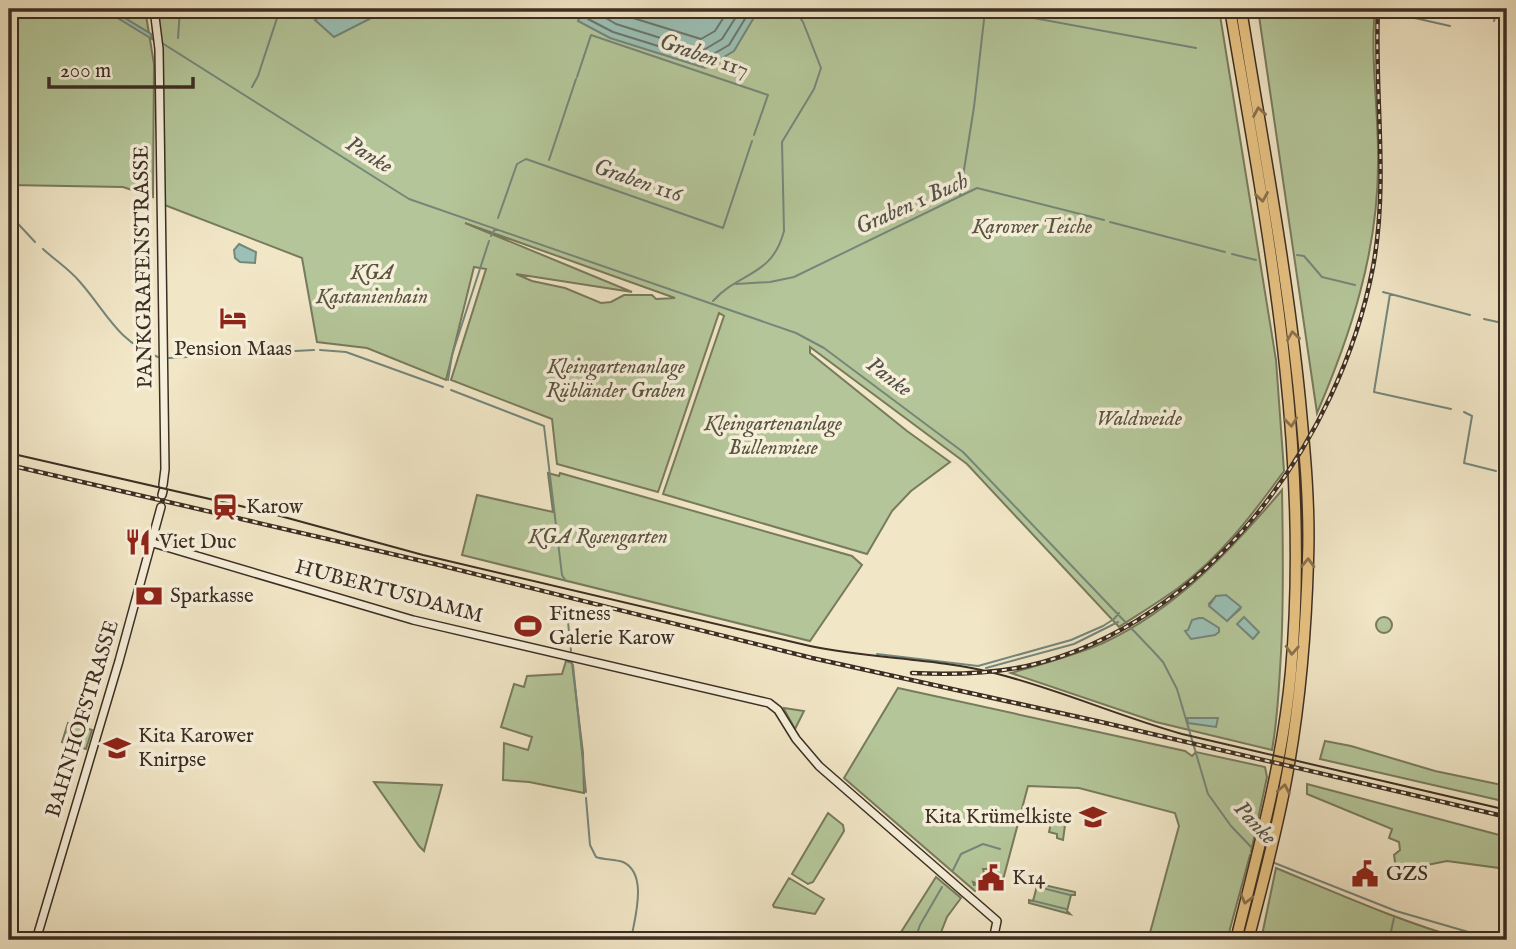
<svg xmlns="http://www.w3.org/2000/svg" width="1516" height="949" font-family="'IM FELL English',serif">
	<rect width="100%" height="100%" fill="#f1e6c6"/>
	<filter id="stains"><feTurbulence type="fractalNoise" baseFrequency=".00286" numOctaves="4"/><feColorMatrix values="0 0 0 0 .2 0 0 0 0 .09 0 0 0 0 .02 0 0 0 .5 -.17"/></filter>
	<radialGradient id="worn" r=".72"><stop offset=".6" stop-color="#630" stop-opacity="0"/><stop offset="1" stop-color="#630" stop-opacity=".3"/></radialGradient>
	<!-- green -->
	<path fill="#b4c699" stroke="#787a5e" stroke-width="2" fill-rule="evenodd" d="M9,9H145L154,64L153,197L123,187L9,185Z
		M157,9H1219L1276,360L1284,471C1253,514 1221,556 1178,588C1159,602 1139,614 1119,627L967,464L810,347V353L907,431L950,462L911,491L892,511L867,554L663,494L724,316L719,313L658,492L557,464L552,419L451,380L486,269L474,267L446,380L367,348L317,342L302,258L162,204ZM465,223L675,298L656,299L652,295H624L611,302L601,303L565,288L532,281L516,274L632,292Z
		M1258,9H1375C1370,60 1379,113 1378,164C1378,251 1351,334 1317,413Z
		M548,473L559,476L560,473L852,556L862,565L810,641L462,555L477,495L553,512Z
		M1282,490C1283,544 1284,598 1281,653C1279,685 1278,717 1272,750L1156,722L1011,673C1042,664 1073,656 1103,643C1175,610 1232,549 1282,490ZM1216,596L1240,609L1227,621L1209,604Z
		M1376 625a8 8 0 1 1 16 0a8 8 0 1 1-16 0Z
		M566,661L572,663L583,753L584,793L529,782L503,780L504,743L528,750L532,737L501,727L514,684L524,687L527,676L562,674Z
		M898,688L1185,751L1192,756L1196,752L1265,767L1267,777L1251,852L1254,855H1250L1227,940H1148L1179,826L1175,813L1079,788L1028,786L1000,891H998L999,885L994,878V869H983L985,876L978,884L973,882L974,885H978L980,892L975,891L844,778Z
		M784,708L804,711L795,729L785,711Z
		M68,723L92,730L86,749L62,742Z
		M1325,741L1351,746L1435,771L1507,786V802L1320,759Z
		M374,782L442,785L424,851L419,846Z
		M1307,784L1507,837V869L1447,861L1407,869H1396L1394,855L1400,850L1399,842L1389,838L1392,829L1307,794Z
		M828,813L843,825L844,831L813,882L808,884L792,874Z
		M1053,814L1066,818L1063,840L1057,838V834L1049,832Z
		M1276,868C1339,894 1401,922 1466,940H1261Z
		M936,877L961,898L947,917L938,940H896Z
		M789,878L824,899L815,914L774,907L773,905Z
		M1035,883L1075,892V895H1071L1067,911L1070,914L1029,903V900L1033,901L1037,886L1033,885Z"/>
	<!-- water -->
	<path fill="#9bc0b5" stroke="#75867b" stroke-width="2" d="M103,9H110L151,34L152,39Z
		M326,9H389L334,37L315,20L324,14Z
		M583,9H759L734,51L705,68L610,38L578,21Z
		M239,244L256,252L255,263L240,262L235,258L234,250Z
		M1226,595L1241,607L1227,621L1209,606L1216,596Z
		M1244,617L1259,632L1253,639L1237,624Z
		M1199,618H1203L1219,628V632L1215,635L1191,639L1185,631L1188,630L1192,620Z
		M1187,718H1218L1216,727L1188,723Z"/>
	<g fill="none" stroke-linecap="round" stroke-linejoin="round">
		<!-- shore -->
		<path stroke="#6c776c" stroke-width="2" d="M589,9L588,19L613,32L703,60L729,45L751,9
			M597,9L599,14L616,24L702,51L722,39L741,9
			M611,9L620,14L701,39L715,31L729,9"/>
		<!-- stream -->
		<path stroke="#75867b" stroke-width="2" d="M1397,14L1450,26
			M1418,18L1420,9
			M1494,21L1497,9
			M178,38L180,9
			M162,43L409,199L796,333L824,348L963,452L1153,651L1163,662L1177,689L1208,794L1231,826L1255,851
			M577,77L591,35L768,95L754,135
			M252,87L258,76L280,9
			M549,160L576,79
			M960,195L974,107L985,11L990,10L1196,48
			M9,214L35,242
			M498,218L517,164L526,159L723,228L752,141
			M1110,222L1225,252
			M491,236L495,229
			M43,249C56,261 69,269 80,282C108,314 116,340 158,357
			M1232,254L1256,260
			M1297,255L1304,256L1322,277L1355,285
			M736,284L770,282L794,277L977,188L1104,220
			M1383,292L1470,315
			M1390,294L1374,392L1451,409
			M713,301C740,271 772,277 784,231L782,142L814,89L821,68L803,22L794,9
			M1484,319L1507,324
			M320,350L346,352L443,387
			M169,358L314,350
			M448,380L452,355L489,241
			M451,390L544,426L562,575L566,581
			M1464,412L1472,416L1464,463L1496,471
			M559,609L567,612L571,651
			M877,654L978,666L1071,640L1103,626L1114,619L1119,613
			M573,665L586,792
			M986,668L1074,644L1118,622
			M586,798L590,845L596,857C604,860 614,859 623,862C649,874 634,920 631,940
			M1272,862L1396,911L1496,940
			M953,870L961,854L983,844L1000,849
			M1038,887L1070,895
			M1034,901L1066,909
			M915,940L920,925L942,887
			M1389,940L1394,918"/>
		<!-- secondary casing -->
		<g stroke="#3c2e23" stroke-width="10">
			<path id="secondary" d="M154,9L159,49L165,469L163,485
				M162,495L163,491
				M153,543L413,620L769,703L778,710L796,739L819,766L997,921L993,940
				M36,940L119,661L161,507"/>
		</g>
		<!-- highway casing -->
		<g stroke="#3c2e23" stroke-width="13">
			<path id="highway" d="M1230,9C1267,227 1311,448 1291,671C1283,762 1258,851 1236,940
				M1241,9C1262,140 1287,269 1300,401C1305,454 1310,507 1308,560C1306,632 1300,704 1287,775C1277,831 1262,886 1248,940"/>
		</g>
		<!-- secondary -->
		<use href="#secondary" stroke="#f6efda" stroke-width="7"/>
		<!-- highway -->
		<use href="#highway" stroke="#e8c383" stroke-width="10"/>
		<!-- tram -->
		<path stroke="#3c2e23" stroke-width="2" d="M9,453L262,511L423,555L810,646C871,659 934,658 994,673C1058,689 1118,716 1182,734L1507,810"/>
		<!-- rail casing -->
		<g stroke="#3c2e23" stroke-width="4.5">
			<path id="rail" d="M9,465L435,564L812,658L1101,722L1507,817
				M912,673C951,675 989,674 1027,666C1206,625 1340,441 1373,267C1389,181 1374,95 1378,9"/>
		</g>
		<!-- rail -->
		<use href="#rail" stroke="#f6efda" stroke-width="2" stroke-dasharray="5" stroke-linecap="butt"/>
	</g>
	<!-- one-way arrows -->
	<defs><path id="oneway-chevron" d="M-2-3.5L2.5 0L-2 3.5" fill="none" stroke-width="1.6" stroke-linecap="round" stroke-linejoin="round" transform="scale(1.75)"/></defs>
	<g stroke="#89714e">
		<use href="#oneway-chevron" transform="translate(1259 112) rotate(-100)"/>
		<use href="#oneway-chevron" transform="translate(1262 197) rotate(81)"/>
		<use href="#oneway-chevron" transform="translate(1293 336) rotate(-98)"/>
		<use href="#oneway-chevron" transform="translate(1291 422) rotate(84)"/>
		<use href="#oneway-chevron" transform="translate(1308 563) rotate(-88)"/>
		<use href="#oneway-chevron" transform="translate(1292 650) rotate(93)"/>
		<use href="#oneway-chevron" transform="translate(1284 789) rotate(-79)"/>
		<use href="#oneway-chevron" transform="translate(1246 899) rotate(104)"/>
	</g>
	<!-- icons -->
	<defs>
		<g id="hotel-bare" transform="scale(2.1)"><path d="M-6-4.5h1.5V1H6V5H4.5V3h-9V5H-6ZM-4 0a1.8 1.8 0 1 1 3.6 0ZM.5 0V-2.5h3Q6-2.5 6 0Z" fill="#8f2418" stroke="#f6efda" stroke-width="2.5" paint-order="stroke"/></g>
		<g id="station-bare" transform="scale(2.1)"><path d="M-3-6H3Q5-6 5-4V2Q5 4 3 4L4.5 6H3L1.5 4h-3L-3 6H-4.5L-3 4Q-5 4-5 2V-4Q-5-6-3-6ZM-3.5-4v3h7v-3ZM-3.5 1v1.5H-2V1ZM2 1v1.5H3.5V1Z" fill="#8f2418" stroke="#f6efda" stroke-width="2.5" paint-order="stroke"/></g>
		<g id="restaurant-bare" transform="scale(2.1)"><path d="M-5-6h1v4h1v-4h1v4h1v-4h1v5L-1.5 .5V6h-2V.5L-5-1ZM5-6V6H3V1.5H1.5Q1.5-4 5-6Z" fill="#8f2418" stroke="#f6efda" stroke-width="2.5" paint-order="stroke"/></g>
		<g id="bank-bare" transform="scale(2.1)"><path d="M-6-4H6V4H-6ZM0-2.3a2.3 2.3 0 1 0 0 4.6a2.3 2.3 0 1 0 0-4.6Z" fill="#8f2418" stroke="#f6efda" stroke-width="2.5" paint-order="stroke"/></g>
		<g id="stadium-bare" transform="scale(2.1)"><path d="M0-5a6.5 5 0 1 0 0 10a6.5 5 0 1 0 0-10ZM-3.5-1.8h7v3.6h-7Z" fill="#8f2418" stroke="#f6efda" stroke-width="2.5" paint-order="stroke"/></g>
		<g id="school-bare" transform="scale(2.1)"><path d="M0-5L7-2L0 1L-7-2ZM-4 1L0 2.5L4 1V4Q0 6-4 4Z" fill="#8f2418" stroke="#f6efda" stroke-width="2.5" paint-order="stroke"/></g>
		<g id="civic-bare" transform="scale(2.1)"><path d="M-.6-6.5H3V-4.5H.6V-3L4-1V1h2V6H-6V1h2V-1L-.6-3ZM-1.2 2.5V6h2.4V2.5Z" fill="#8f2418" stroke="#f6efda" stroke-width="2.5" paint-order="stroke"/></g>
	</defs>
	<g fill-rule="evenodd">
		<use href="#hotel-bare" x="233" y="318"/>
		<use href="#station-bare" x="225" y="507"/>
		<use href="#restaurant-bare" x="138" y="542"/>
		<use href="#bank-bare" x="149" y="596"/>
		<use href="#stadium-bare" x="528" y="626"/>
		<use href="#school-bare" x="117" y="748"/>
		<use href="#school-bare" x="1093" y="817"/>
		<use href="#civic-bare" x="1365" y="874"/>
		<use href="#civic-bare" x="991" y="878"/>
	</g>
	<g text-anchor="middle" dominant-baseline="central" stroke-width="7" stroke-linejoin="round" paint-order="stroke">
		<!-- park labels -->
		<g font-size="21" font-style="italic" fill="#5a5440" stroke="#f6efda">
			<text x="1032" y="227">Karower Teiche</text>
			<text x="372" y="273">KGA<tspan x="372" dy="24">Kastanienhain</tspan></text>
			<text x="616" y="367">Kleingartenanlage<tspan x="616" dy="24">Rübländer Graben</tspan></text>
			<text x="1139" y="419">Waldweide</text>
			<text x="773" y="424">Kleingartenanlage<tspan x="773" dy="24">Bullenwiese</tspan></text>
			<text x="598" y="537">KGA Rosengarten</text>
		</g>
		<!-- street labels -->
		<g font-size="21" fill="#3c2e23" stroke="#f6efda">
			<text transform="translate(144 267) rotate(-91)">PANKGRAFENSTRASSE</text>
			<text transform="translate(389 592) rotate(15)">HUBERTUSDAMM</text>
			<text transform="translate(83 719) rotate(-73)">BAHNHOFSTRASSE</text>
		</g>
		<!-- poi labels -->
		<g font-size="21" fill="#3c2e23" stroke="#f6efda" text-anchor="start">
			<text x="233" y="349" text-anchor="middle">Pension Maas</text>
			<text x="246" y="507">Karow</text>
			<text x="159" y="542">Viet Duc</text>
			<text x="170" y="596">Sparkasse</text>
			<text x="549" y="614">Fitness<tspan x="549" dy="24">Galerie Karow</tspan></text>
			<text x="138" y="736">Kita Karower<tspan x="138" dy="24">Knirpse</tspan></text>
			<text x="1072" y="817" text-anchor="end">Kita Krümelkiste</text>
			<text x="1386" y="874">GZS</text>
			<text x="1012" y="878">K14</text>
		</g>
		<!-- water labels -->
		<g font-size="23" font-style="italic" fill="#545248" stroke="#f6efda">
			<text transform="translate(704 56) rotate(19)">Graben 117</text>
			<text transform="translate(369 155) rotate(32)">Panke</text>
			<text transform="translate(638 181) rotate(19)">Graben 116</text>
			<text transform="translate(912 204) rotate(-24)">Graben 1 Buch</text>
			<text transform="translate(889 377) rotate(37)">Panke</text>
			<text transform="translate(1255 823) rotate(47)">Panke</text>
		</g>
	</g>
	<!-- margin -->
	<rect width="1516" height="949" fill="none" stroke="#f1e6c6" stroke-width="35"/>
	<rect x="10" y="10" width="1495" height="928" fill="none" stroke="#3c2e23" stroke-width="3.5"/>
	<rect x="18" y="18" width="1481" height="914" fill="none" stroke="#3c2e23" stroke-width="2"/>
	<!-- scale -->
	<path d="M49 77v10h144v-10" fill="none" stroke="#3c2e23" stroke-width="3.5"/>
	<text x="60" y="77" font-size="21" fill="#3c2e23" stroke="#f6efda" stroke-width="5" paint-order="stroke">200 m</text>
	<rect width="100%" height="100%" filter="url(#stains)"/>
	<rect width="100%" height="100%" fill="url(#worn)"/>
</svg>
